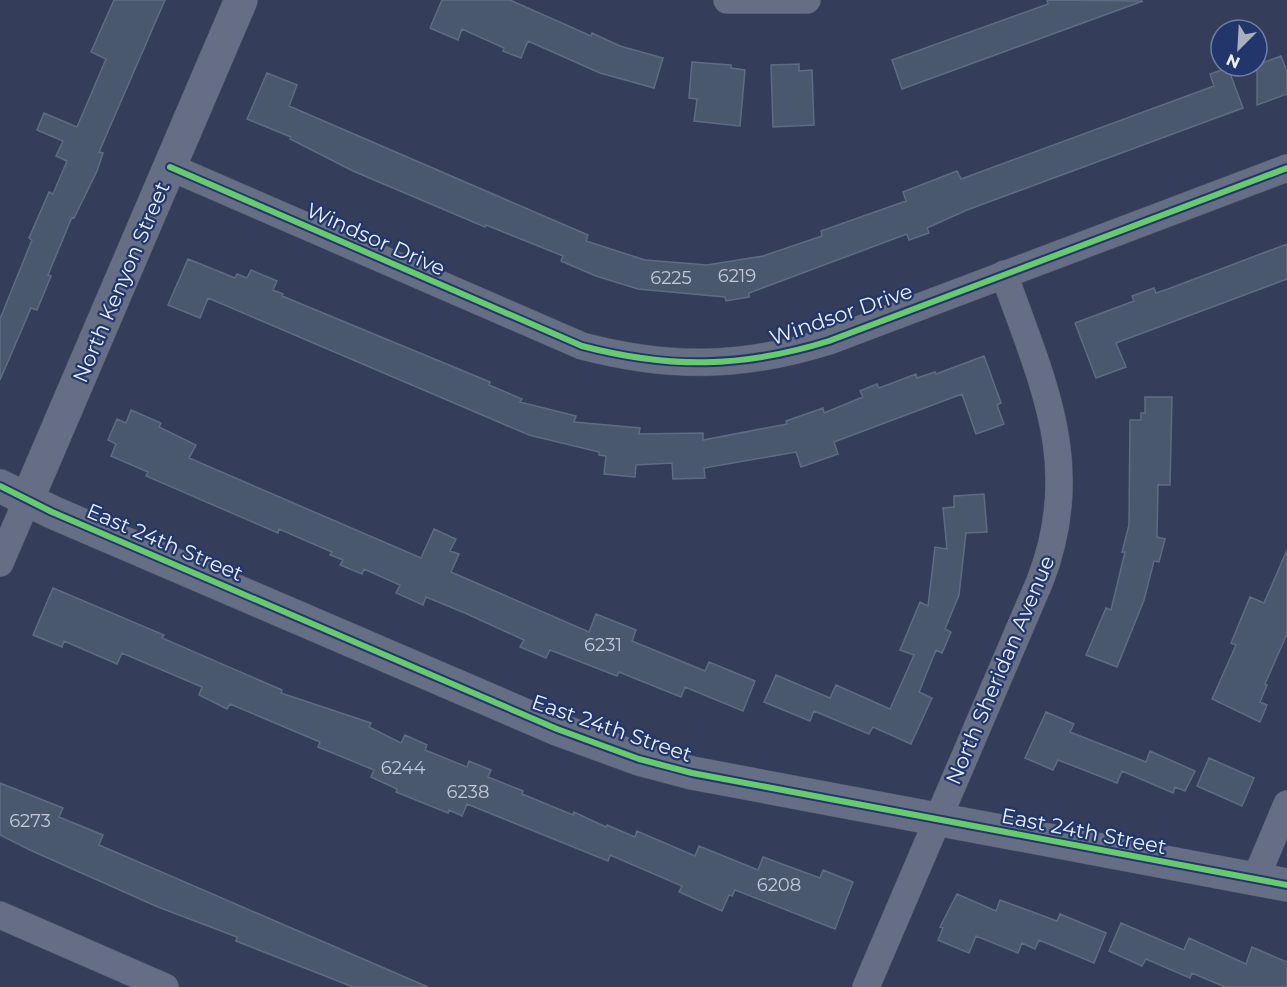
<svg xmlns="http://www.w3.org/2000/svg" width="1287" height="987" font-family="Montserrat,sans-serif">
	<rect width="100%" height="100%" fill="#343e5b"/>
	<!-- building -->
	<path fill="#49586d" stroke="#5d6c83" stroke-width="1.5" d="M114,0H165L99,152L103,153L97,171L74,218L72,217L48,275L51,276L37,310L31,308L0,380V319L32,240L29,238L49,192L53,194L67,161L56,156L63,141L37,130L44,113L77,127L106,59L91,52Z
		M442,0H510L591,36L592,33L620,46L663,58L654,88L600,73L528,41L521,58L503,51L504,48L462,29L458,40L430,28Z
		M1047,0L1143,1L902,89L892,60L1048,4Z
		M1281,56L1287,72V94L1257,105V65Z
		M692,62L731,65V68L745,70L740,126L694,121L697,99L689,98Z
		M799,64V71L812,70L814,125L773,127L771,65Z
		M1228,68L1243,108L967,210L927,228L929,233L909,240L907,234L749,293V297L726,301L725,297L638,289L596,276L561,261L563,256L486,225L485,227L353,171L290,139L291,137L247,119L267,73L297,85L289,106L588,235L586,241L645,260L707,265L763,256L822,236L821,231L906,201L903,192L957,171L961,179L1214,86L1210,74Z
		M1287,244V279L1116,343L1126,367L1096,378L1075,323L1134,301L1132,296L1154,288L1156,293L1168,289Z
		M188,259L235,278L237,274L247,278L251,270L277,281L273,290L283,294L282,296L490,382L489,385L522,399L520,402L576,416L574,422L640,428L639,434L703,433V440L787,424L786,421L823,408L824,413L863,397L860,391L877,384L879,388L916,374L917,378L935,372L936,374L984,356L1001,403L997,405L1004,424L976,434L962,394L834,442L838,454L801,467L796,452L704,468L705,478L673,479L672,463L636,465L635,477L604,474L606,456L599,455V452L529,435L208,298L200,318L168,305Z
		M1145,397H1172L1170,485H1158L1157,537L1165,539L1159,562L1154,561L1144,600L1117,667L1086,655L1106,608L1111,610L1125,552H1122L1129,525L1130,420H1141V413H1145Z
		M131,410L161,423L159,427L196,445L189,458L421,558L434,529L456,539L450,551L459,554L451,572L589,632L596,614L636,630L632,641L705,671L709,662L755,681L743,711L685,687L681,697L619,672L617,676L550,650L546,658L520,647L524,640L465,613L426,597L423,605L396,593L400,585L364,569L362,574L340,565L343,560L330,555L332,552L279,529L278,533L146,476L148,472L111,456L116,444L108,440L117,419L126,423Z
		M984,494L987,532L966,533L959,595L945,629L951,632L942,653L936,650L919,692L932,698L911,744L873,727L869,734L814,711L810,721L764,702L776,675L830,698L836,685L890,709L914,655L900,650L920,602L928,606L935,547L947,549L943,508L954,507V496Z
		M1287,550V634L1265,684L1267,685L1260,702L1267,705L1260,722L1212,699L1236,645L1231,643L1250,597L1264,603Z
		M53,588L164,635L162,638L282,690L281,693L371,723L369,727L401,743L405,735L427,745L425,750L467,767L469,761L491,770L488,777L523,791L522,794L573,815L574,812L606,827L607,825L635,837L637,831L695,856L699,846L758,870L763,857L820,878L823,870L853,882L835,929L735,890L732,896L729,895L722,911L679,892L682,886L610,855L608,861L467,804L462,816L449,810L448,813L396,792L397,789L371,777L374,770L318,747L320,742L230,704L227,709L199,695L202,687L122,653L117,664L64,641L62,647L33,635Z
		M1046,712L1074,724L1070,732L1146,762L1150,751L1195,771L1185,791L1175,787L1173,793L1122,771L1117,783L1058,760L1053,770L1025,758Z
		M1209,758L1254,778L1242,806L1197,786Z
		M0,783L63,808L59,817L103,835L99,845L428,987H353L236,941L237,937L158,907L30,850L0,835Z
		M957,894L996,911L1000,900L1057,921L1060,914L1106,933L1094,963L1039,940L1035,949L1022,943L1018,953L976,936L969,953L938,940L943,928L940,927Z
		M1121,923L1184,950L1189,938L1246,964L1252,947L1287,962V987H1225L1192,973L1190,978L1146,959L1142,966L1109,951Z"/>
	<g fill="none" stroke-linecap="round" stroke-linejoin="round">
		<!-- street casing -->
		<g stroke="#50576c" stroke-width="28">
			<path id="street" d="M727,0H807
				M170,167L582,346C670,369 742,368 829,341L1287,168
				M0,563L27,500
				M1255,880L1287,804
				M0,915L165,987
				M866,987L1040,581C1085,465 1042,382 1004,274"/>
		</g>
		<!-- secondary casing -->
		<g stroke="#50576c" stroke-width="34">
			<path id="secondary" d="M0,486L52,512L557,729L639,759L692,773L1287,885
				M27,500L241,0"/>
		</g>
		<!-- street -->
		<use href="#street" stroke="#666e85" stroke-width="27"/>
		<!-- secondary -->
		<use href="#secondary" stroke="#666e85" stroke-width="33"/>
		<!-- cycleway casing -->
		<g stroke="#23366c" stroke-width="10">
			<path id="cycleway" d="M170,167L582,346C670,369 742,368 829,341L1287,168
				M0,486L52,512L557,729L639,759L692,773L1287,885"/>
		</g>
		<!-- cycleway -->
		<use href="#cycleway" stroke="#67ca6e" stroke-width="6"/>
	</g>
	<g text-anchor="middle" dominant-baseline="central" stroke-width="4.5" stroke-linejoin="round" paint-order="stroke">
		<!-- number labels -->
		<g font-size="18" fill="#c0c8d7">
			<text x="737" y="276">6219</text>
			<text x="671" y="278">6225</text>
			<text x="603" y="645">6231</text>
			<text x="403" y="768">6244</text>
			<text x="468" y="792">6238</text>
			<text x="30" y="821">6273</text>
			<text x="779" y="885">6208</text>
		</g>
		<!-- street labels -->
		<g font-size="21" fill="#e7edfa" stroke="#23366c">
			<text transform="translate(376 239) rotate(24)">Windsor Drive</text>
			<text transform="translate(121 282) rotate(-67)">North Kenyon Street</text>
			<text transform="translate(841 314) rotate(-19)">Windsor Drive</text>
			<text transform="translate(165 542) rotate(23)">East 24th Street</text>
			<text transform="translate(1000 670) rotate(-67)">North Sheridan Avenue</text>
			<text transform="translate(612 728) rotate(19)">East 24th Street</text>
			<text transform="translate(1084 831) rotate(11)">East 24th Street</text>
		</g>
	</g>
	<!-- north arrow -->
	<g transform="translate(1239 48) rotate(204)"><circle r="28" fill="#23366c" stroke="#717fa5" stroke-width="1.5"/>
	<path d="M0-4.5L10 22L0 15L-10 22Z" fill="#a8b0c2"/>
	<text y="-9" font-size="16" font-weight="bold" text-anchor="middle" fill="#e7edfa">N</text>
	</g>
</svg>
